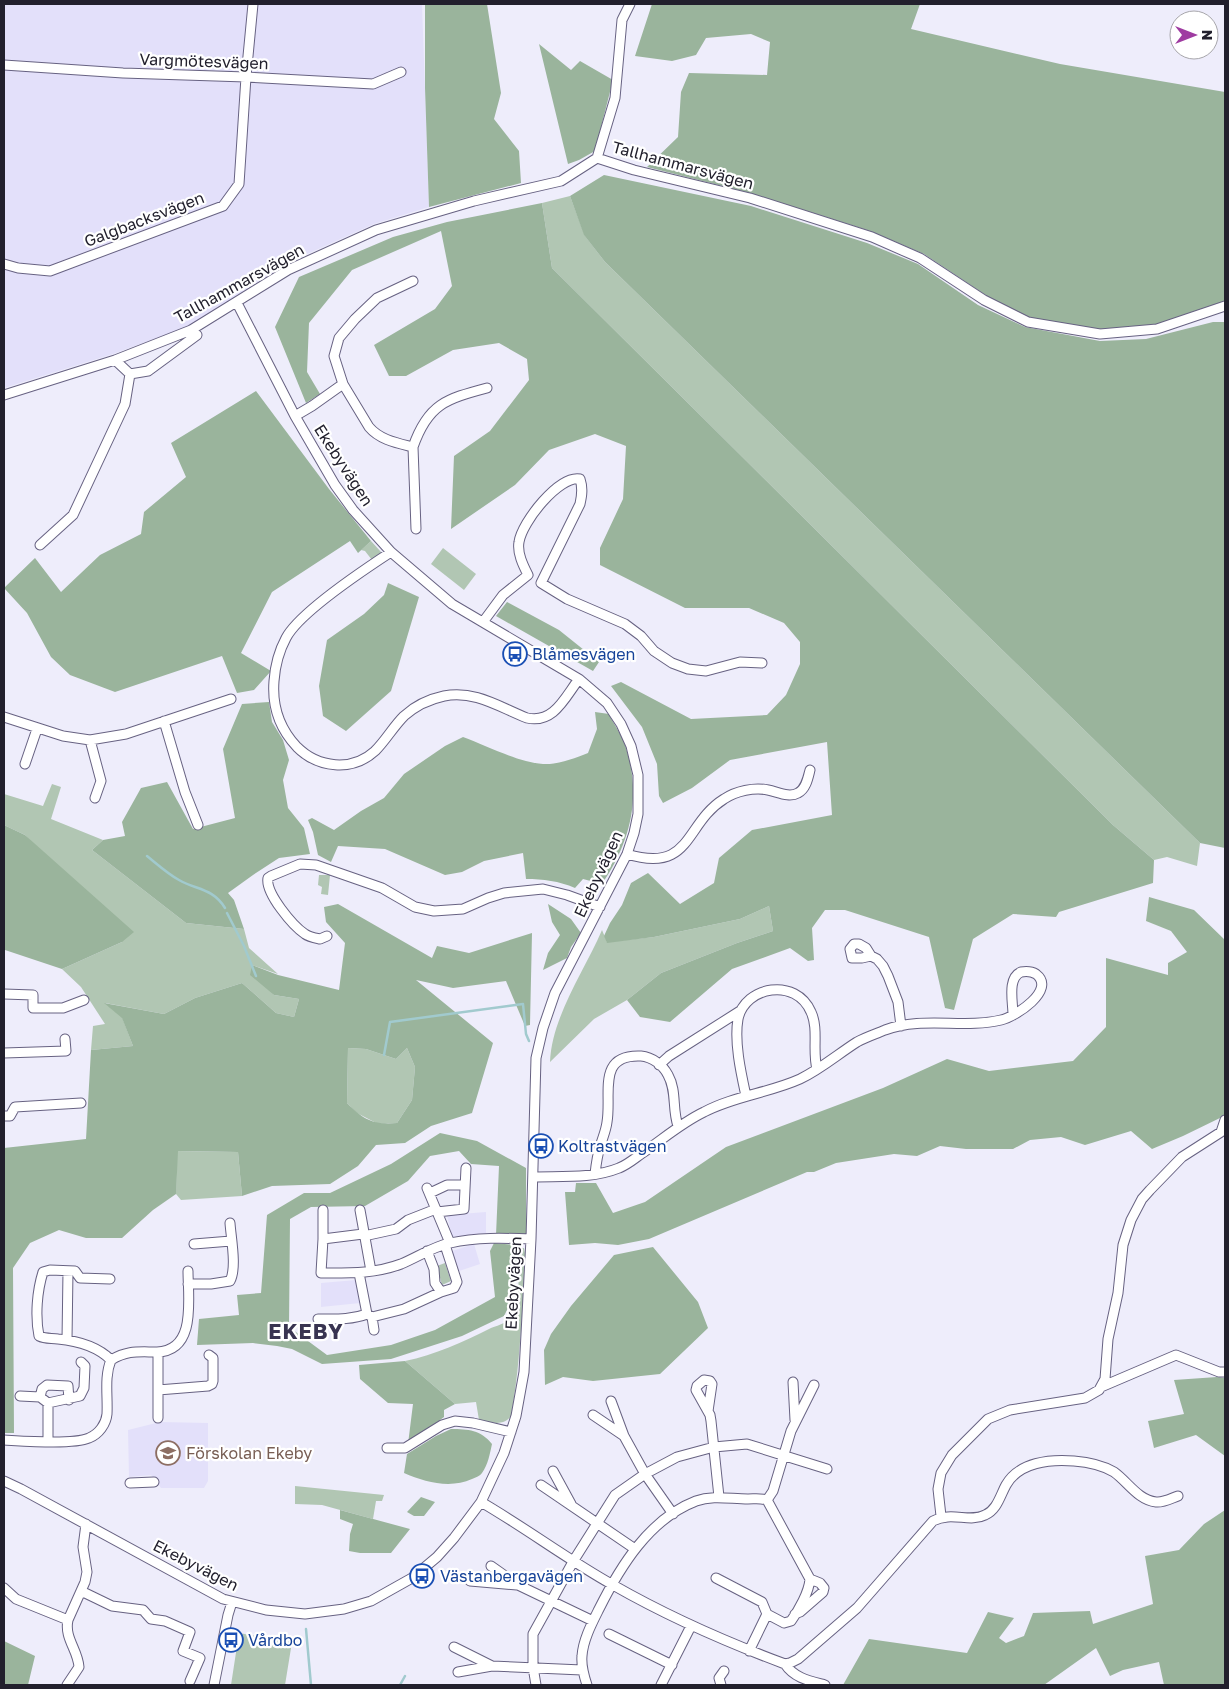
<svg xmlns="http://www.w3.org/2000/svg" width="1229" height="1689" font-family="'Golos Text',sans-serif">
	<rect width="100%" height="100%" fill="#eeedfb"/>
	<!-- built -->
	<path fill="#e3e0fa" d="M4,4H422L429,207L374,224L285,264L189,326L113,354L4,388Z
		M486,1212V1233L452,1237L447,1215Z
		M474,1244L480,1264L456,1272L449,1252Z
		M356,1280L360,1303L321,1307V1283Z
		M160,1422L208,1423V1481L204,1488H161L151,1475L129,1477L128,1430Z"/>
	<!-- green -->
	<path fill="#b1c6b3" d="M570,196L585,236L605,262L1200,843L1197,866L1167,857L1154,860L1113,825L552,268L542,203Z
		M371,541L381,552L379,557L375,560H372L365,551L361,550Z
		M443,548L476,574L464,590L431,564Z
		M52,784L61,787L51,819L103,840L92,850L186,923L244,929L249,948L278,974L252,965L274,995L299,999L294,1017L276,1013L242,983L195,998L164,1014L105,1003L122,1017L133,1046L91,1050L93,1026L105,1024L81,987L62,969L122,942L25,835L4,825V794L43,806Z
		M319,875H330L328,895L321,894L322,887L318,885Z
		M769,906L773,931L737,943L661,973L627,1000L594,1019L550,1062C552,1016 584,972 602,930L607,942L654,937L740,919Z
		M348,1048L366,1049L396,1059L407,1048L415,1067L412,1100L397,1123L378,1124L357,1113L347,1103Z
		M177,1151L238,1152L242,1196L181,1200L176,1194Z
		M519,1248H524C528,1266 524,1286 523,1303C520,1341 518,1379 511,1416C503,1427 490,1422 479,1420L476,1402L455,1404L405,1361C435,1355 463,1342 491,1328C496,1326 504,1324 508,1320C521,1303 519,1268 519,1248Z
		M445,1263L451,1281L442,1285L437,1266Z
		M295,1486L384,1495L382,1501H376L373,1519L322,1505L295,1504Z
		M239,1633L292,1642L285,1685H231Z"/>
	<!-- forest -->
	<path fill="#9ab49c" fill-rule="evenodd" d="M425,4H487L501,93L494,119L519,151L521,183L429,207L425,88Z
		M652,4H920L911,29L1060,64L1225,92V302L1157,325L1102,331L1032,319L987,296L924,254L870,231L750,193L647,167L678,137L681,92L689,73L767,75L770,42L751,34L706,38L696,55L672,61L635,56Z
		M539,44L571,70L580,61L613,80L595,151L579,160L568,164Z
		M604,175L751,206L867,243L918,264L978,305L1025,327L1100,341L1146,339L1213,322H1225V848L1200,843L605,262L584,235L570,196Z
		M542,203L552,268L1113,825L1154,860L1153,883L1059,912L1056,917L1013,914L973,939L954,1010L945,1008L929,937L845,910H825L812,928L814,960L808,961L790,948L732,969L670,1022L640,1017L627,1000L661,973L737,943L773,931L769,906L740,919L654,937L607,943L604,936L610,923L622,905L631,883L648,873L680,904L714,883L719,858L752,830L832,815L827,742L730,760L692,788L663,803L659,796L657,764L642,727L611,686L621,682L691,719L767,715L786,695L800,664V642L784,623L749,608H685L600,565V548L623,499L626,446L595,434L549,450L515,485L451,529L454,456L490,431L529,380L527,359L499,343L453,350L406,376H389L374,345L435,309L452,286L441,231L352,270L309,323L307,372L320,394L306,403L275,327L299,277L393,237L447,222Z
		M256,391L329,489L371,541L358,553L350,541L272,592L241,653L271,671L254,690L237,693L222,656L115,692L70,675L51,657L27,613L4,588L35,558L61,592L100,555L141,534L144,512L186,477L171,443Z
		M388,583L419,597L391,691L346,731L323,716L319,686L327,640L364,614L384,595Z
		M507,602L559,630L599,662L593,671L496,616Z
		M269,702L272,722L283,740L289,760L283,780L288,808L304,828L310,854L279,858L253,875L228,893L234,900L244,929L186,923L92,850L103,840L125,836L122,822L141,788L167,782L193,829L235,818L223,749L242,704Z
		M595,712L609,714C614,725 623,736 626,748C642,797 630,843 602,884L583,879L575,888C559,881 543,879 526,879L523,853L484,861L462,872L445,875L385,849L338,846L331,862L318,855L313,832L308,820L312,818L334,830L361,811L384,798L404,774L445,746L463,737C487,746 518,762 543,764C558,765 575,758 588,753L597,729Z
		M4,825L25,835L134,932L122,942L62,969L5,950L4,953Z
		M1149,897L1194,910L1225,940V1122L1222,1117L1183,1136L1152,1149L1131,1131L1085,1145L1061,1137L1030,1140L1013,1149H966L940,1146L917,1156L894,1154L836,1163L814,1172H807L649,1239L618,1245L595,1243L569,1245L565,1192H575L576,1183H596L613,1213L645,1202L726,1147L883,1088L947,1059L989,1071L1073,1061L1106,1027V958L1168,975V963L1187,952L1171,931L1146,921Z
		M338,904L432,958L437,946L469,953L532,933L530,1025L525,1026L506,981L453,988L416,980L493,1043L472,1113L431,1126L405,1143L376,1145L358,1166L330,1184L272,1186L242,1196L238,1152L178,1151L176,1194L153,1210L122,1238H86L59,1230L30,1243L13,1268L14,1433H4V1148L86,1139L91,1050L133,1046L122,1018L104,1003L164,1014L195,998L242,983L276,1013L294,1017L299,999L274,995L250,975L252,965L278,975L339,990L345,943L326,922L324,907ZM348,1048L366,1049L396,1059L407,1048L415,1067L412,1100L397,1123C373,1125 364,1120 347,1103Z
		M548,904L571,919L581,933L571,947L567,958L543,970L548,953L560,935L552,922Z
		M440,1133L477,1141L526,1168V1235H496L499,1166L471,1164L459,1151L430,1156L408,1181L365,1206L311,1207L290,1219L289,1327L327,1355L391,1345L435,1330L495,1297L490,1251L494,1243L517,1245L519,1248L508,1308L504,1316L462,1336L391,1359L322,1364L292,1349L277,1346L253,1343L197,1345L199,1319L239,1315L237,1295L261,1293L267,1215L304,1193H330L391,1164Z
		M653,1247L698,1302L708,1328L660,1374L593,1381L563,1377L545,1385L544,1350L551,1334L571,1306L614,1255Z
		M405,1361L455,1404L444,1410V1417L408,1444L413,1404L388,1403L360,1379L359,1365Z
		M1217,1377L1225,1378V1456L1196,1435L1154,1448L1148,1421L1184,1414L1174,1380Z
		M451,1429C468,1429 481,1430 492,1444C490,1453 488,1465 482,1473C480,1476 476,1477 472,1479C450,1489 425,1482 404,1473L407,1454L436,1436Z
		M421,1497L435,1502L424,1516H414L407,1512Z
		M340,1510L410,1529L391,1553H360L349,1551L350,1534L353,1524L340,1519Z
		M1225,1510V1685H1164L1159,1662L1123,1670L1110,1676L1096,1648L1044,1685H843L869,1639L967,1653L988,1612L1014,1618L999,1638L1006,1643L1024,1636L1033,1613L1090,1611L1093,1624L1153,1604L1145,1556L1179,1550L1204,1524Z
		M4,1641L35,1656L28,1685H4Z"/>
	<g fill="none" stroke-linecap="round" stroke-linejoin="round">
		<!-- stream -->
		<path stroke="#a1cace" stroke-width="2.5" d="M147,856C157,864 168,874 179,880C196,890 213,888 225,908
			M227,913L244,946L256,976
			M384,1055L390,1022L523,1004L526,1034L529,1041
			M306,1629L311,1685
			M400,1685L405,1676"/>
		<!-- street casing -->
		<g stroke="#676282" stroke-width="11">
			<path id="street" d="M4,65L123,73L246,77L373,84L401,72
				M597,158L634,170L750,198L872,237L920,258L984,300L1028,322L1100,334L1157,329L1225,306
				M597,158L615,98L622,20L630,4
				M4,264L18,268L50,271L223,206L239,184L246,77L253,4
				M130,374L148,371L197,335
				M343,384L369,427C380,440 397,443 413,447C428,404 446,399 487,388
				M4,395L115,360L191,330L288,270L376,230L474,201L561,181L597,158
				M295,416L312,406L343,384L334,356L339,338L355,319L377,298L413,281
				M413,447L416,529
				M40,545L73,515L125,404L130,374L115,360
				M391,552C365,569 299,613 286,638C279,651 275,667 274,681C272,706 280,729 297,747C318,768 352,772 375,751C386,740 393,727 404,716C415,706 430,699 444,696C475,690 499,707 527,718C554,724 565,697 579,679
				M483,622L503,595L528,575C523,565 517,553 519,542C522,522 559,475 580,479C583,488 582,495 580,504L541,583L567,599L625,624L641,636L654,651L672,663L688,669L706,671L740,662L762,663
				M4,717L63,736L90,740L126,734L231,699
				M164,721L185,792L198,825
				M90,740L101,781L95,798
				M25,764L37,729
				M627,854C692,874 684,824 724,799C736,791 754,787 768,790C778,792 789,798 798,793C806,789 808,778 810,770
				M327,936L320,939C315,938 309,937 305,934C293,926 265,893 268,878L271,876L300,864L316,865L382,888L415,907L434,911L463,909L488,898L504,893L543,889L567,895L600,907
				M871,956L862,958H852L850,949L854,944H859L866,948L871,956L877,959L883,966L888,976L898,1002L901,1026
				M4,994L33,995V1008H63L84,1000
				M4,1053L66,1051L65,1039
				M659,1065L669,1056L740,1011
				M746,1096C741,1073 734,1042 738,1019C745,986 796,977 811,1012C819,1029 812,1051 817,1069
				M4,1116H10L15,1107L81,1103
				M595,1174C596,1165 597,1156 600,1147C602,1139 606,1131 607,1122C612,1094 596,1054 641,1056C652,1057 663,1065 668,1075C677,1091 672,1109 678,1126
				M533,1177C561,1176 592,1179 619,1168C627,1165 634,1159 641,1154C662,1140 681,1123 704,1112C734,1096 769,1093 800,1079C821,1069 838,1054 857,1042C866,1037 876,1034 885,1030C923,1016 963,1029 1001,1020C1015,1017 1057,990 1036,974C1031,971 1027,971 1021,972C1007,978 1013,1002 1013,1015
				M427,1188L450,1243
				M430,1193L447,1185H465
				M323,1210V1239L321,1273C348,1273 375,1274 401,1264C418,1257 432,1247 450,1243C477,1237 504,1238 531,1239
				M360,1210L371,1271
				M437,1212L464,1209L466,1168
				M364,1236L396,1229L408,1220L436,1209
				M323,1239L363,1234
				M194,1244L231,1241
				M427,1251L434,1269L435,1283L441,1292L454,1288L457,1282L445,1245
				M359,1273L367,1314L372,1317L374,1330
				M110,1279L80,1278L75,1271L50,1270L43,1272C37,1291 35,1316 39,1336C45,1339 51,1338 58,1339C79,1341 97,1346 111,1360
				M188,1284H211L230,1281C237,1268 231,1238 230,1223
				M372,1317L404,1309L441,1292
				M318,1319C335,1319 351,1320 367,1314
				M67,1340L68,1271
				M158,1352V1418
				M793,1382L795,1420
				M1101,1387L1176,1355L1219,1372H1225
				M158,1390L208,1386L212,1384L213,1381V1358L209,1355
				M20,1396L40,1397L48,1403L80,1396L84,1388L85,1366L81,1362
				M40,1397L42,1389L47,1385L68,1386L69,1400
				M611,1401L624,1436
				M708,1411L712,1384L710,1381L704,1380L697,1386L696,1390L710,1415L711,1421L719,1497
				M593,1415L624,1436L645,1474L673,1514
				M4,1440C23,1441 73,1445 89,1438C99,1434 106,1424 107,1414C108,1396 104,1377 111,1360C128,1350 138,1352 157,1352C197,1351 188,1298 188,1271
				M48,1441V1403
				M387,1448H405L442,1425L455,1421L473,1423L511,1432
				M553,1471L571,1504
				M4,1481L21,1489L223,1599L266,1610L305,1614L344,1609L371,1601L412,1578L437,1557L454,1538L481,1502L504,1453L516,1416L524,1372L531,1239L536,1058L543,1028L555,993L627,854L634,833L638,814V775L631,746L621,724L607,703L579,679L452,604L391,552L353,510L335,485L295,416L237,303
				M130,1483L154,1482
				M541,1485L635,1549
				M481,1502C526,1528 568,1560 613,1585C669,1617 726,1642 785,1664L790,1663L798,1659L857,1608L933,1521C952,1511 969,1523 985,1515C997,1510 1000,1496 1006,1485C1019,1462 1050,1459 1074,1461C1087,1462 1102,1465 1114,1472C1128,1482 1138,1500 1156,1502C1163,1503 1172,1498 1178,1496
				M941,1516L938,1489L941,1473L952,1455L988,1419L1010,1410L1085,1398L1099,1390L1105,1379L1108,1339L1118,1293L1123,1245L1131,1220L1142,1199L1150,1190L1182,1157L1221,1132L1225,1120
				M491,1566L518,1585L593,1621
				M716,1578L762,1602L767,1614L749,1651
				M470,1581L517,1585
				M4,1588L16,1599L68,1620L85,1582L87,1572L83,1547L86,1524
				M81,1591L112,1606L143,1610L151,1619L165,1621L190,1632L183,1651L200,1658L190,1681
				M767,1614L784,1623L791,1621C799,1610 809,1592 810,1579
				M795,1614L800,1612L823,1592L824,1588L820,1583L810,1579L767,1500L773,1491L791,1431L814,1385
				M609,1634L672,1665
				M454,1647L492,1666L582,1670
				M785,1664C794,1678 810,1681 825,1685
				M458,1672L492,1666
				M67,1685L79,1667C78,1650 64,1638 68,1620
				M214,1685L228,1615L232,1602
				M536,1685L533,1667V1634L574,1560L615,1495L645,1474L677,1457L714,1447L747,1444L827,1469
				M587,1685C584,1676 581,1666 582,1656C583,1640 592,1623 599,1609C620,1567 649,1519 696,1501C713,1495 730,1499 748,1499C755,1499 760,1498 767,1500
				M661,1685L691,1626
				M721,1685L719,1678L724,1671"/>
		</g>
		<!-- street -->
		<use href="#street" stroke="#fff" stroke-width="9"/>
	</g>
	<!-- icons -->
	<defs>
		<g id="bus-ring" transform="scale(1.25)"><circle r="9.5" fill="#fff" stroke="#1a4fb4" stroke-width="1.5"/><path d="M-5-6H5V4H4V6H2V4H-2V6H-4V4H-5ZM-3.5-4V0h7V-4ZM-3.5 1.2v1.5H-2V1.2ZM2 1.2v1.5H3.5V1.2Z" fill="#1a4fb4"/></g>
		<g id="school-ring" transform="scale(1.25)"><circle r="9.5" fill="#fff" stroke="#8d6e63" stroke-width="1.5"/><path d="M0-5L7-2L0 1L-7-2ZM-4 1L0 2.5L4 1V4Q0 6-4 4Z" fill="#8d6e63"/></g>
	</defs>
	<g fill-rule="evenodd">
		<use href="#bus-ring" x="515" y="654"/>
		<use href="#bus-ring" x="541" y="1146"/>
		<use href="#school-ring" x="168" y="1453"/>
		<use href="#bus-ring" x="422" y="1576"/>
		<use href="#bus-ring" x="231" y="1640"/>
	</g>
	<g text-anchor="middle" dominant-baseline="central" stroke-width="4.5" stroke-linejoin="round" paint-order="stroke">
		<!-- street labels -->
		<g font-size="16" fill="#22202d" stroke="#fff">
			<text transform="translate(204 61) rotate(2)">Vargmötesvägen</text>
			<text transform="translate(683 165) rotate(15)">Tallhammarsvägen</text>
			<text transform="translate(144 219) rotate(-21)">Galgbacksvägen</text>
			<text transform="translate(239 283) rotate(-29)">Tallhammarsvägen</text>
			<text transform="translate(344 465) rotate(57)">Ekebyvägen</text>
			<text transform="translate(598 874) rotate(-65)">Ekebyvägen</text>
			<text transform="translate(513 1283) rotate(-87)">Ekebyvägen</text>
			<text transform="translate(196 1565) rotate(27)">Ekebyvägen</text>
		</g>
		<!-- transit labels -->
		<g font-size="16" fill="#164399" stroke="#fff" text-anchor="start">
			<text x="532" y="654">Blåmesvägen</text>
			<text x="558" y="1146">Koltrastvägen</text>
			<text x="440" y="1576">Västanbergavägen</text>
			<text x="248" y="1640">Vårdbo</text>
		</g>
		<!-- education labels -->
		<g font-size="16" fill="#785e54" stroke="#fff" text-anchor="start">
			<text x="186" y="1453">Förskolan Ekeby</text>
		</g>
		<!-- district labels -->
		<g font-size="21" font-weight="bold" letter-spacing="1" fill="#393451" stroke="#fff">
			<text x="306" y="1331">EKEBY</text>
		</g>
	</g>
	<!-- border -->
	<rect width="1229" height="1689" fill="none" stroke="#22202d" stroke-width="10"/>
	<!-- north arrow -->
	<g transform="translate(1194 35) rotate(90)"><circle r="24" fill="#ffffff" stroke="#a7a6ab"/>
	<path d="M0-4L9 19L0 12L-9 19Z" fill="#9f3ba1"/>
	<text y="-8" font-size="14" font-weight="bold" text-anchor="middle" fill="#22202d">N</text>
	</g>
</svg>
